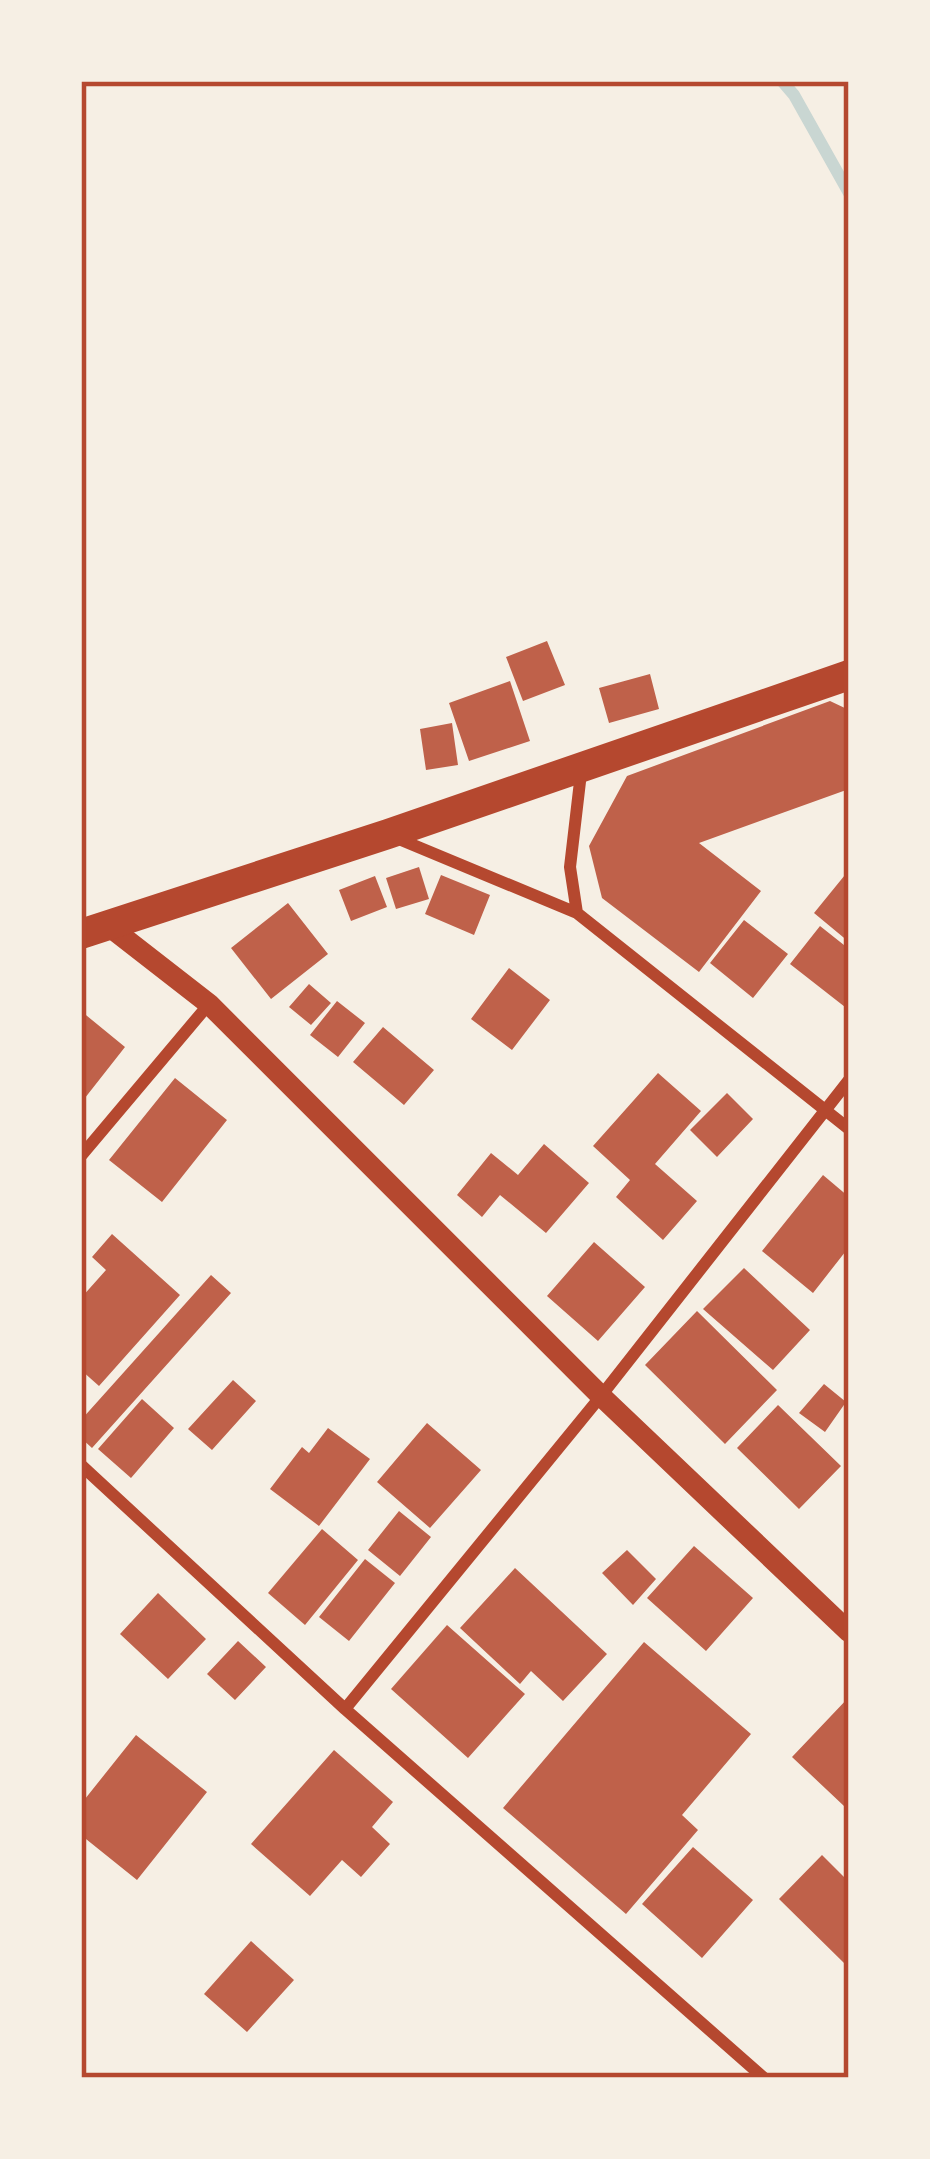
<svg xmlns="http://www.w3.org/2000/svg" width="930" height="2159" font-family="Montserrat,sans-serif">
	<rect width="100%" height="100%" fill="#f6efe4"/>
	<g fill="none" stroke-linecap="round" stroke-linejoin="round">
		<!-- stream -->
		<path stroke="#c9d6d2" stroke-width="12" d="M782,81L794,95L849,193"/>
	</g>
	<!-- building -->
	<path fill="#bf614a" d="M547,641L565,685L523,701L506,657Z
		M650,674L659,709L609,723L599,688Z
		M510,681L530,741L469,761L449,703Z
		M830,701L849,710V789L699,843L761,891L699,972L602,898L589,846L627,776Z
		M452,723L458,765L426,770L420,729Z
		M419,867L429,899L396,909L386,878Z
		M849,870V942L814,913Z
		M441,875L490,895L474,935L425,914Z
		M375,876L387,907L351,921L339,890Z
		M288,903L328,954L271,999L231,948Z
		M744,920L788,954L753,998L710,963Z
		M820,926L849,949V1002L845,1007L790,964Z
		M509,968L550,1000L512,1050L471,1019Z
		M309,984L331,1003L311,1025L289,1007Z
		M337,1001L365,1023L338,1057L310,1035Z
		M81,1011L125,1047L81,1103Z
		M383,1027L434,1070L404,1105L353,1062Z
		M658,1073L701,1111L655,1164L697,1201L663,1240L616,1197L630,1180L593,1146Z
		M175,1078L227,1120L162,1202L109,1160Z
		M727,1093L753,1119L717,1157L690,1130Z
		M544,1144L589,1183L546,1233L500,1195L482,1217L457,1195L491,1153L518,1175Z
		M823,1175L849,1197V1247L813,1293L762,1251Z
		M112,1234L180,1295L99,1386L81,1370V1298L106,1270L92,1257Z
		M594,1242L645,1287L598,1341L547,1296Z
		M744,1268L810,1330L773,1370L703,1309Z
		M211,1275L231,1293L92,1448L81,1438V1420Z
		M697,1311L777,1390L725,1444L645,1365Z
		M233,1380L256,1401L212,1450L188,1429Z
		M824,1384L846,1402L825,1432L799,1413Z
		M142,1399L174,1428L131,1478L98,1449Z
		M778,1405L841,1466L799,1509L737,1448Z
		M427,1423L481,1470L430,1528L377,1482Z
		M328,1428L370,1459L319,1526L270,1489L302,1447L309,1453Z
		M399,1511L431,1537L400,1576L368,1550Z
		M322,1529L358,1560L305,1625L268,1593Z
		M694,1546L753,1598L706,1651L647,1598Z
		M627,1550L656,1579L633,1605L602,1573Z
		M365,1559L395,1583L349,1641L319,1617Z
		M515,1568L607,1654L563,1701L531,1671L520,1684L460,1628Z
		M158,1593L206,1639L168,1679L120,1634Z
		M447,1625L525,1694L468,1758L391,1689Z
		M238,1641L266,1667L235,1700L207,1674Z
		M644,1642L751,1734L682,1815L698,1830L626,1914L503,1808Z
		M849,1697V1801L844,1806L792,1757Z
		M136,1735L207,1792L137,1880L81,1835V1804Z
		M334,1750L393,1802L372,1827L390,1844L361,1877L342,1860L310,1896L251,1844Z
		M693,1847L753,1900L702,1958L642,1904Z
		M822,1855L849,1882V1958L844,1963L779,1899Z
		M251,1941L294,1980L247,2032L204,1994Z"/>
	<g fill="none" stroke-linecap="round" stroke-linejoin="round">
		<!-- minor -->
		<path stroke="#b5482f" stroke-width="12" d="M394,837L577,913L849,1129
			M577,913L570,867L581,773
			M81,1156L209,1004
			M81,1465L345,1709L764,2078
			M345,1709L601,1396L849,1080"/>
		<!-- tertiary -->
		<path stroke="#b5482f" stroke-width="21" d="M110,927L209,1004L601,1396L849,1632"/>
		<!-- primary -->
		<path stroke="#b5482f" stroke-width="30" d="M81,934L388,834L849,675"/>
	</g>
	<!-- border -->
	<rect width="930" height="2159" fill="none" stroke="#f6efe4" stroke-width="168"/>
	<rect x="84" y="84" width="762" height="1991" fill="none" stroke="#b5482f" stroke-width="4.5"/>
</svg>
